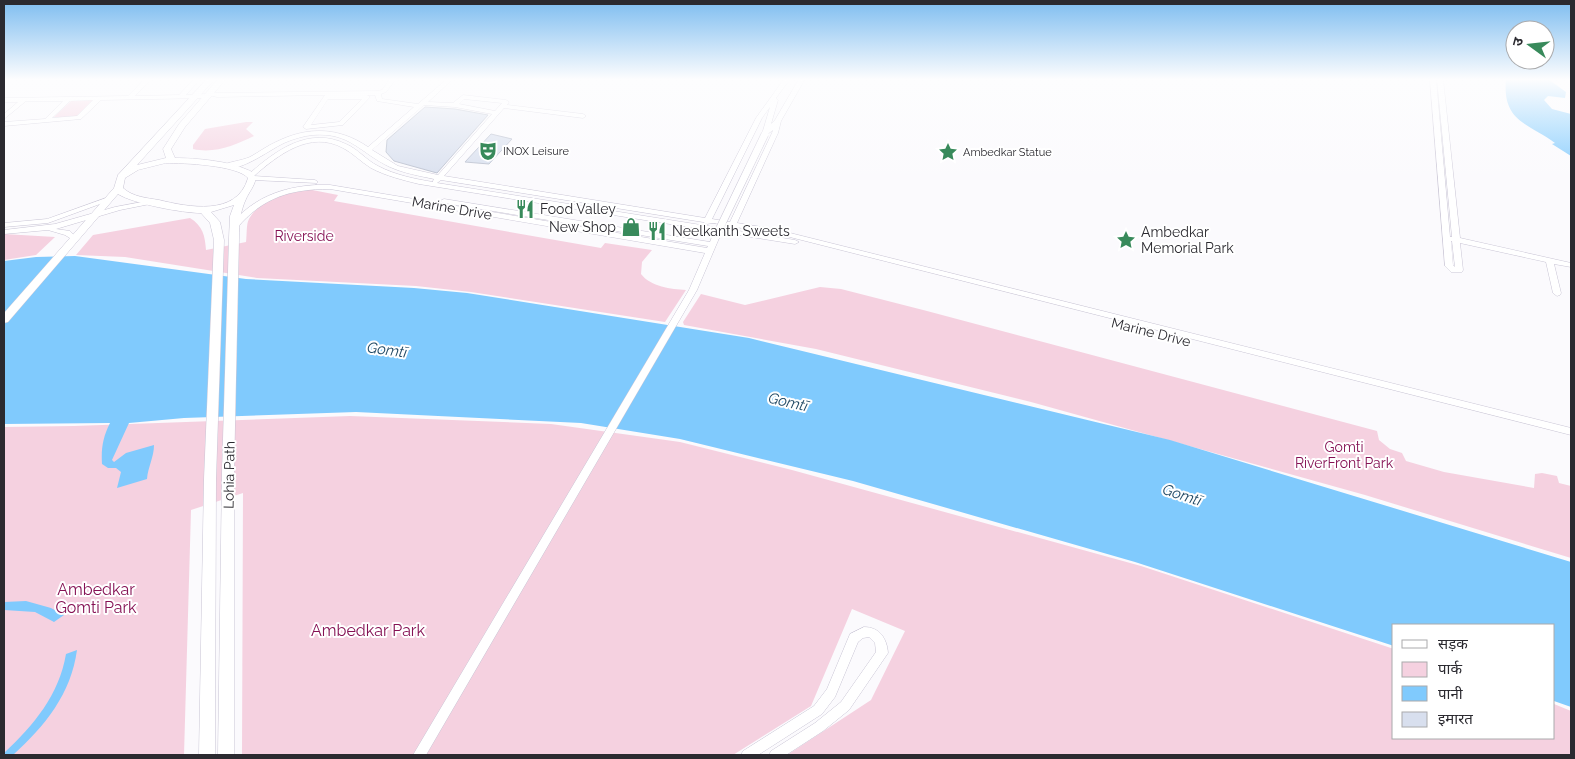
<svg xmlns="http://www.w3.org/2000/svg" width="1575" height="759" font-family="Raleway,'Noto Sans Devanagari',sans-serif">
	<rect width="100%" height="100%" fill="#fbfafd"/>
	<!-- green -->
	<path fill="#f5d1e0" d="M93,100L77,117H54L71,101Z
		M246,122H253L246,129L254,136C235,145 215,154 193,149V145L205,129Z
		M307,189L338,195L334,201L601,248L605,243L652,250L642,262L641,274C651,287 671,289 686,290L665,322L471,292L416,286L257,278L125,257L76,255L93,235L190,218C203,226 205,236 206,250L246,242C247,236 246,224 249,219C260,199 287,193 307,189Z
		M4,234L55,237L36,255L4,260Z
		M820,287L841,289L927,311L1377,431L1379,440L1390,449L1402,453L1406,461L1444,472L1534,488L1535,474L1542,473L1557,476L1559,483L1571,486V558L1365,495L1031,402L816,349L684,325L683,322L701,294L745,305Z
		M350,416L551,424L680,442L792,470L1141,566L1394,649V738H1554V704L1571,711V755H787L871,700L905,631L852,609L811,706L733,755H242L243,493L191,510L184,755H4V427L74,426Z"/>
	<!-- water -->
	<path fill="#80cafd" d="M1506,79H1548L1566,92L1565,98L1548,96L1544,100L1552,109L1571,114V156L1552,144L1555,143C1528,123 1502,122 1506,79Z
		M75,256L246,279L414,288L467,293L749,338L1170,440L1571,562V707L1554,701V625H1394V646L1135,562L853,481L680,439L581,423L356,412L184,418L129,423L112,460L114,462L126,453L154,445C154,457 148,467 147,479L117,488L121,472L116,468H108L102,464C101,448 103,437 110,423L4,424V261L36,257Z
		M26,601L51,608L64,615L54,622L35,612L4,610V602Z
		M77,650C71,694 45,726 13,755H4V753C34,725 59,695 66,654Z"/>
	<!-- building -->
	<path fill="#d8dfee" stroke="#b9bfce" d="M425,107L455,109L488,115L437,173L394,161L386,152L387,140Z
		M491,134L512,139L489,164L465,162Z"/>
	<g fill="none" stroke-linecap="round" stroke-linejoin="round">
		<!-- minor casing -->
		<g stroke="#c9c5d5" stroke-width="1">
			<path id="minor" d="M145,79H151L135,96L179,95L194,79H200L186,95L207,94V92L217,93L377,91L382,90L390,79H396L386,92L381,94L382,99L418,104L447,79H453L428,102L453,103L463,95L506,100L509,102L507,105L583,114L586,116L583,118L504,108L444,176L705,218L756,118L784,79H790L776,98L778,100L771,124L775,120L799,79H805L781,121L778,133L737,223L774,229L1571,428V435L774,233L735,227L732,228C726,225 714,222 707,224L703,222L441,180L437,183L795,240L799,242L795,244L419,184C403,180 386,176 371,168C361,162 353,153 343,148C310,130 278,155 254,176L315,180L318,182L317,183L252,180L249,178V174C276,150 309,126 346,144C358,149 366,160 378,166C395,175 415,179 433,182V181L434,179C420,176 403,173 390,167C360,153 350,132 313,135C303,136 293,139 284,143C269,150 236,176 221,166C227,162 241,161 250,157C259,152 267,146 276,142C308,126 339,127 368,147L414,107L377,101L375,95H348H367L370,97L343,125L306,129L303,127L325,95L217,97L209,95V97L207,98L101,100L81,119L4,126V122L45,119L63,101H26L4,119V114L18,102H4V98L128,96ZM328,99H362L339,122L311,125ZM464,99L502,103L495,111L459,104ZM93,100L77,116L52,118L70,101ZM424,105L455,107L492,114L438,175L398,166L372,150ZM770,107L762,134L765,136L773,130L772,133L730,222L712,219L762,118Z
				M1430,79H1436L1450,237H1452L1437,79H1443L1460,238L1571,263V267L1554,264L1561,293L1560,295L1557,296L1553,293L1546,262L1460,243L1463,270L1462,272H1451L1445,266ZM1451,241H1452L1455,267L1453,265Z
				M316,185H330L707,248L708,246L444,203L440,201L444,199L710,242L713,234H716L720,236L697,290L426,755H413L689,290L705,253L330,189C291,189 263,197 237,228H231L230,226C252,198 282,187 316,185Z
				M109,197L111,198V200L48,223L4,227V223L47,219Z
				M153,200L157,202L155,203L120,210L56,229L70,231L77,238L73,240L65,235L48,230L4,234V230L55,224L115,207Z
				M864,627C880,627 887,639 888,653L849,710L823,731L786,755H769L771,751L815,723L841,702L876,652L875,643L869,637L863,638L858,642L835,697L822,714L758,755H741L743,751L814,706L827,689L850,634Z"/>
		</g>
		<!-- major casing -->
		<g stroke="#c9c5d5" stroke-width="1">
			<path id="major" d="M207,79H215L137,165L166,158L163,149L179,124L218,79H226L185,127L171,149L175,158C196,158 229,161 248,170C252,171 254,175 256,178C254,187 249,192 246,199C240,212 239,224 239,238L234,473V755H218L222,473L229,238L230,216L234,205L211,212L220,222L224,240L216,479L215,755H199L204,479L214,240L210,223L201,213C183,213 134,204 118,194L8,322L4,323V313L114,188L118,175ZM166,163C183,163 237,165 248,178C237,217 188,207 159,200C147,198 133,197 123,188L125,178L138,170Z"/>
		</g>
		<!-- minor -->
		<use href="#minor" fill="#fff" fill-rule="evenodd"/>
		<!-- major -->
		<use href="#major" fill="#fff" fill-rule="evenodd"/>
		<!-- minor-bridge casing -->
		<g stroke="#c9c5d5" stroke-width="8" stroke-linecap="butt">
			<path id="minor-bridge" d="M716,236L765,134"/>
		</g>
		<!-- minor-bridge -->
		<use href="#minor-bridge" stroke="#fff" stroke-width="7"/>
	</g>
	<!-- sky -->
	<linearGradient id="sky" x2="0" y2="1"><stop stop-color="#7ebdf0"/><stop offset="0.43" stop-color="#fdfdfe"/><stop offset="1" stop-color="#fdfdfe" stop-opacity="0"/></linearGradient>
	<rect width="1575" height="185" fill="url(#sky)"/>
	<!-- icons -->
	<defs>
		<g id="theatre-bare" transform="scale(1.5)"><path d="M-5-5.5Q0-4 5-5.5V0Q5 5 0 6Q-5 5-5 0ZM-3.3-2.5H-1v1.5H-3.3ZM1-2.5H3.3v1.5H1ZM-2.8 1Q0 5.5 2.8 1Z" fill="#388a5b" stroke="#fff" stroke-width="2.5" paint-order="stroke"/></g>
		<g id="sight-bare" transform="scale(1.5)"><path d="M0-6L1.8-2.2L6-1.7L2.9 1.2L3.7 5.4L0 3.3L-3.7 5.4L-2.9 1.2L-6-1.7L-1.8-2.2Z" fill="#388a5b" stroke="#fff" stroke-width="2.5" paint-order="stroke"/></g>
		<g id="restaurant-bare" transform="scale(1.5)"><path d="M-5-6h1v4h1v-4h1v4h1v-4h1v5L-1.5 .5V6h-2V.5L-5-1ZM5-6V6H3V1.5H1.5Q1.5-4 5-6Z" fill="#388a5b" stroke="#fff" stroke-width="2.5" paint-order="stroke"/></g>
		<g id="shop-bare" transform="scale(1.5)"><path d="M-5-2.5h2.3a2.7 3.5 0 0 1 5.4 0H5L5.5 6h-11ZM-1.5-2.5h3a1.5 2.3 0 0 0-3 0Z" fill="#388a5b" stroke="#fff" stroke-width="2.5" paint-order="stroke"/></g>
	</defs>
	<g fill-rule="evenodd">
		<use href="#theatre-bare" x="488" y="151"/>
		<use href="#sight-bare" x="948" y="152"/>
		<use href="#restaurant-bare" x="525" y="209"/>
		<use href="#shop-bare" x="631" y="227"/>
		<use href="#restaurant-bare" x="657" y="231"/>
		<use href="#sight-bare" x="1126" y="240"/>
	</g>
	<g text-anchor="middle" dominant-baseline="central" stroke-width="4" stroke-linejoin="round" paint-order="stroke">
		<!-- far-poi labels -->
		<g font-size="11" fill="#2b2a30" stroke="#fff" text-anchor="start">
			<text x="503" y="151">INOX Leisure</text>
			<text x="963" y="152">Ambedkar Statue</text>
		</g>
		<!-- street labels -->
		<g font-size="14" fill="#2b2a30" stroke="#fff">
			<text transform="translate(452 208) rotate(10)">Marine Drive</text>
			<text transform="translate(1151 332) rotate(14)">Marine Drive</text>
			<text transform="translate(229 475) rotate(-89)">Lohia Path</text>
		</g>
		<!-- poi labels -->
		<g font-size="14" fill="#2b2a30" stroke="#fff" text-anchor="start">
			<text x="540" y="209">Food Valley</text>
			<text x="616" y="227" text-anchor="end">New Shop</text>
			<text x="672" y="231">Neelkanth Sweets</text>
			<text x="1141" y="232">Ambedkar<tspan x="1141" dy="16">Memorial Park</tspan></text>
		</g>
		<!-- park labels -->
		<g font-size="14" fill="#851154" stroke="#fff">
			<text x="304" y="236">Riverside</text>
			<text x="1344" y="447">Gomti<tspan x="1344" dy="16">RiverFront Park</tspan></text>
		</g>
		<!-- water labels -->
		<g font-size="15" font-style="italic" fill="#224a65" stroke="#fff">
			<text transform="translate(387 350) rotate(8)">Gomtī</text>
			<text transform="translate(788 402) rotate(13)">Gomtī</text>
			<text transform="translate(1182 495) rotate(18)">Gomtī</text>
		</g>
		<!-- near-park labels -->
		<g font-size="16" fill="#851154" stroke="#fff">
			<text x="96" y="589">Ambedkar<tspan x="96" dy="18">Gomti Park</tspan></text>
			<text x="368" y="630">Ambedkar Park</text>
		</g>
	</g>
	<!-- border -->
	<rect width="1575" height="759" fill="none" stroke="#2b2a30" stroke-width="10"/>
	<!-- legend -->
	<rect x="1392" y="624" width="162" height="115" fill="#ffffff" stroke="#aaaaac"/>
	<rect x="1402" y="640" width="25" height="8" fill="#ffffff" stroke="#aaaaac"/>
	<text x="1438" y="649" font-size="15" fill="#2b2a30">सड़क</text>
	<rect x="1402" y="662" width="25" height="15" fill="#f5d1e0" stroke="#aaaaac"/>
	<text x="1438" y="674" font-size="15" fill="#2b2a30">पार्क</text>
	<rect x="1402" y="686" width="25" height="15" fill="#80cafd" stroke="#aaaaac"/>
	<text x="1438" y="699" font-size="15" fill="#2b2a30">पानी</text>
	<rect x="1402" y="712" width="25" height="15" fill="#d8dfee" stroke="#aaaaac"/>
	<text x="1438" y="724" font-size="15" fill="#2b2a30">इमारत</text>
	<!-- north arrow -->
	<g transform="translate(1530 45) rotate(285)"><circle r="24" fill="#ffffff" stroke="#aaaaac"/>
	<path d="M0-4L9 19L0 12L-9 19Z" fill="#388a5b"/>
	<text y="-8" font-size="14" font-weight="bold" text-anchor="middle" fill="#2b2a30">उ</text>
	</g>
</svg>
